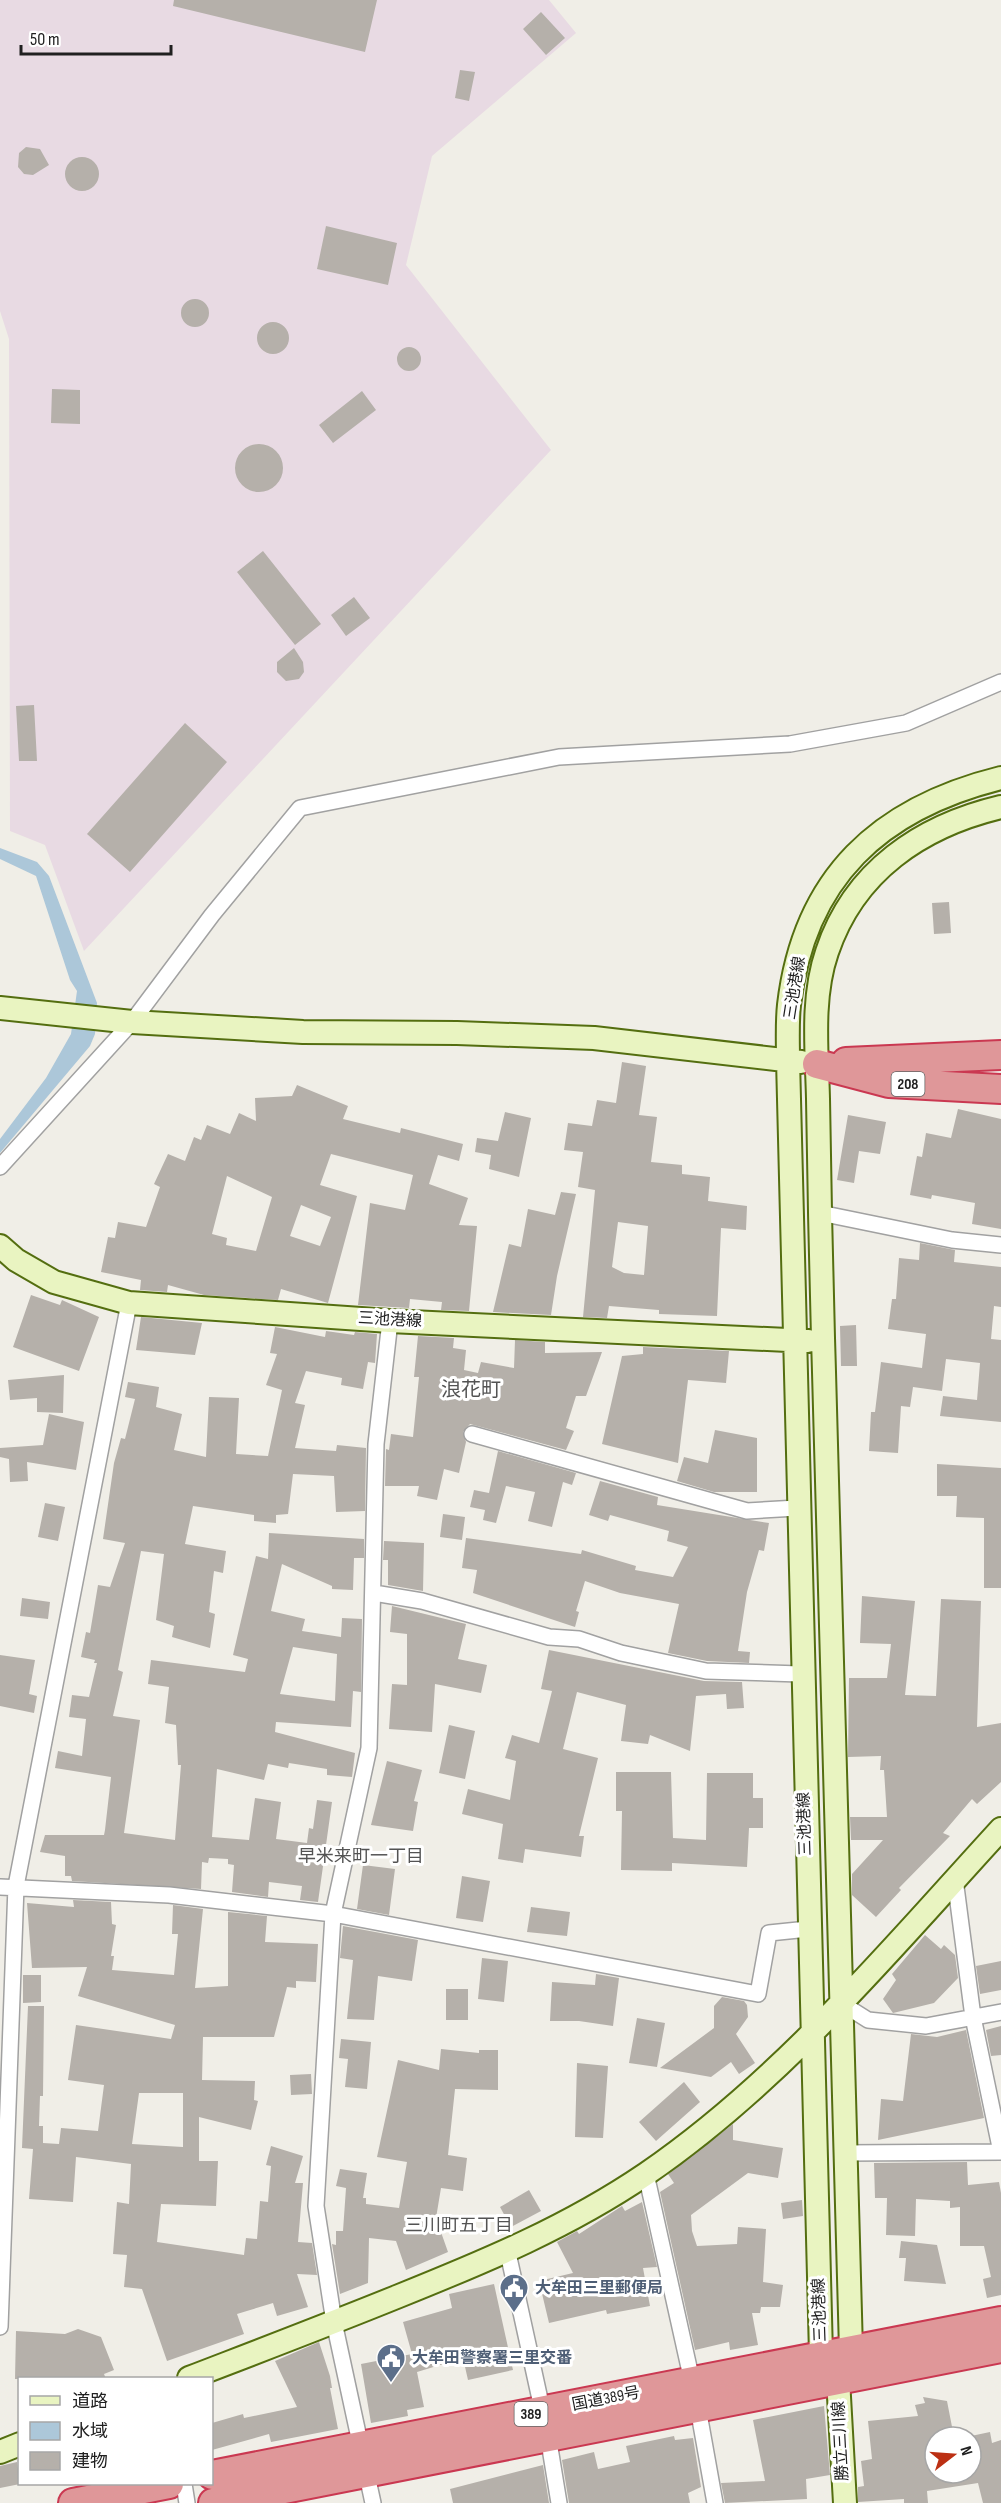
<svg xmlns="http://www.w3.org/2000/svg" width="1001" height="2503" font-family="'Sofia Sans Condensed','Noto Sans JP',sans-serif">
	<rect width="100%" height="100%" fill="#f0eee7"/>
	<!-- industrial -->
	<path fill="#e8dae3" d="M0,0H549L576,33L432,156L406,265L551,450L84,951L45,845L10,831L9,339L0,311Z"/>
	<!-- water -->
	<path fill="#acc7d9" d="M0,848L37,862L49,876L97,1003L95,1034L90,1046L0,1153V1139L46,1078L71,1034L77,991L70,980L36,876L0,859Z"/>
	<!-- building -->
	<path fill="#b5b0aa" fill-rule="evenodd" d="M174,0H377L365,52L173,6Z
		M541,12L565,38L546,55L523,29Z
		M460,70L475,72L469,101L455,98Z
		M26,147L40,149L49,165L33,175L24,174L18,167L19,153Z
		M65 174a17 17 0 1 1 34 0a17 17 0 1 1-34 0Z
		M326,226L397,243L388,285L317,269Z
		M181 313a14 14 0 1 1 28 0a14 14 0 1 1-28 0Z
		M257 338a16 16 0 1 1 32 0a16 16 0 1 1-32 0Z
		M397 359a12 12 0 1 1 24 0a12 12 0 1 1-24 0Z
		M52,389L80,390V424L51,423Z
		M362,391L376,410L333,443L319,425Z
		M235 468a24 24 0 1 1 48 0a24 24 0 1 1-48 0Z
		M263,551L321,624L295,645L237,572Z
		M354,597L370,618L346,636L331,615Z
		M294,648L303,662L304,672L299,679L286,681L277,672V662Z
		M34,705L37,761H19L16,706Z
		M185,723L227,762L130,872L87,834Z
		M949,902L951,933L934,934L932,903Z
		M622,1062L646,1066L639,1115L657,1117L651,1162L682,1165V1174L710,1177L708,1201L747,1206L746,1230L721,1228L717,1316L659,1314V1310L609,1306L607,1318L583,1317L595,1190L578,1187L583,1152L564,1150L568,1123L592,1126L597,1100L616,1103ZM618,1222L648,1226L644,1275L624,1273L612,1267Z
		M297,1085L348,1106L343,1119L400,1133L401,1128L463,1144L459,1161L438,1155L429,1184L468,1198L459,1225L477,1226L469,1311L441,1310L442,1302L410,1299L409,1308L358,1305L370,1203L405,1210L413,1175L331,1154L320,1185L357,1196L328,1303L281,1289L278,1300L204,1295L168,1285L167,1292L140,1290L141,1280L101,1272L108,1237L115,1238L118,1222L146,1227L160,1187L154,1184L168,1154L185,1161L194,1137L201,1140L207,1125L230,1134L239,1113L256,1121L255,1098L292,1096ZM227,1176L272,1197L256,1251L226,1245L227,1238L212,1234ZM301,1205L331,1217L320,1246L290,1236Z
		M958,1109L1001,1119V1229L972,1224L975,1203L932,1195L931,1199L910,1195L917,1156L922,1157L926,1133L951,1138Z
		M505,1112L531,1118L519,1177L489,1169L491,1155L475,1152L477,1138L498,1141Z
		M848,1115L886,1122L880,1154L859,1151L854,1183L837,1180Z
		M561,1192L576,1194L557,1276L551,1315L493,1312L509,1244L521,1247L528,1209L555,1215Z
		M920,1243L955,1250L954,1262L1001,1267V1307L994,1306L991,1339L1001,1340V1422L940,1416L943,1396L977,1400L980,1363L946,1359L942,1391L913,1387L910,1407L901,1406L898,1453L869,1451L871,1412H875L881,1362L922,1368L926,1334L888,1329L892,1299H896L899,1258L919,1260Z
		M31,1295L60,1305L62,1300L99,1317L79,1371L13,1347Z
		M141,1317L202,1323L195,1355L136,1350Z
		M856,1325L857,1366H841L840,1326Z
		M275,1327L325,1337L326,1331L354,1335L355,1332L377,1334L375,1363L368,1362L363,1389L341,1385L342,1378L306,1371L295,1403L305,1405L295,1448L336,1451L337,1445L366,1448L365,1511L336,1512L334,1476L293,1474L288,1514L276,1515V1523L254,1521V1515L193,1506L185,1544L226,1551L223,1573L214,1571L209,1612L215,1614L210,1648L172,1637L174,1626L156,1620L164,1554L141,1551L118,1670L123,1672L113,1716L140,1720L124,1833L175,1840L181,1765H178L176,1725L165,1723L169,1687L148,1684L151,1660L245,1672L248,1659L233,1655L256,1556L268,1559L269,1533L364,1539V1558H354L353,1590L332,1589V1586L282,1564L271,1611L305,1619L302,1631L341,1637L342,1618L362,1619L361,1692L353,1691L351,1727L276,1722L275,1732L355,1753L352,1777L327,1775V1769L289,1763L288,1768L268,1764L264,1780L217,1769L212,1837L249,1840L255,1798L281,1802L276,1839L307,1843L309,1828L313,1829L317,1800L332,1802L318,1902L300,1900L302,1886L269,1882L268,1897L232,1892L234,1865L228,1864V1859L209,1858L208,1863L202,1862L201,1889L72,1881L71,1876H65V1856L40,1852L45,1835H104L105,1830L111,1777L55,1768L58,1751L82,1756L86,1719L69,1717L72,1695L89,1697L97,1663H94L95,1660L81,1657L86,1632L90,1633L98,1585L110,1587L125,1543L103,1539L114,1463L121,1438L125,1439L135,1399L125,1397L128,1382L159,1387L156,1407L182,1414L174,1450L206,1457L209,1397L239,1398L236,1454L268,1456L282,1390L266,1385L277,1354L270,1353ZM293,1647L337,1654L335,1701L280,1694Z
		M418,1336L454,1338L453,1348L466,1350L464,1370L478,1373L481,1362L514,1368L515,1340L545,1342V1353L602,1352L586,1396H576L566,1428L574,1431L566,1450L470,1424L463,1432L466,1442L459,1473L444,1469L437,1500L417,1496L419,1486H385L386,1449L389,1450L391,1434L413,1437L419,1377H414Z
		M643,1347L729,1351L726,1383L688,1380L678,1463L602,1444L622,1356L643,1354Z
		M64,1375L63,1413L37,1412V1398L10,1400L8,1380Z
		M49,1414L84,1422L76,1470L27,1462L28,1481L10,1482L9,1459L0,1457V1448L43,1445Z
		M715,1430L757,1438V1492H714L677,1481L684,1457L708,1463Z
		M498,1451L576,1473L572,1485L563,1482L552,1527L528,1521L535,1492L506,1486L496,1523L483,1520L485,1510L470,1507L474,1490L489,1493Z
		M937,1464L1001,1468V1588H984V1518L956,1517L957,1496H937Z
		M600,1481L658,1497L657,1505L769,1523L764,1551L759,1550L747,1592L738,1651L750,1652L749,1663L707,1661L668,1653L679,1604L620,1593L585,1581L576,1611L579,1612L575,1627L473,1593L477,1570L462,1568L466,1538L581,1554L582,1550L636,1566L635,1570L673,1577L688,1547L667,1541L669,1531L610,1515L608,1521L589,1515Z
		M45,1503L65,1507L58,1541L38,1537Z
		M443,1514L465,1517L462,1540L440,1537Z
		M384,1541L424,1543L423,1591L388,1585V1560H383Z
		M862,1596L915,1601L905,1695L936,1696L941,1599L981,1601L977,1727L1001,1723V1782L977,1804L972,1799L943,1833L950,1836L899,1888L901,1890L876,1917L852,1895V1874L883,1840H851L850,1817H887L884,1770H880L881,1756L848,1757L849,1678H887L891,1644L860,1643Z
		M22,1598L50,1602L48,1619L20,1616Z
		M392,1606L466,1624L458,1659L487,1665L481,1693L435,1684L432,1732L389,1729L392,1684L407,1685V1634L390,1632Z
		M549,1650L704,1681L742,1682L744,1708L727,1709L726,1694L696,1696L690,1751L650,1735L648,1744L621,1741L626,1705L577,1692L563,1749L598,1758L579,1836H584L581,1857L525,1849L523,1863L498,1859L503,1824L462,1814L468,1789L510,1800L516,1761L505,1758L512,1735L539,1743L552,1691L541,1689Z
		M0,1655L35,1660L29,1694L37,1696L34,1713L0,1706Z
		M449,1725L475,1731L465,1779L439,1773Z
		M387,1761L422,1770L414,1801L418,1802L413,1831L371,1825Z
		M616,1772H671L673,1838L706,1840L707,1773H753V1798H763V1828H749L747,1867L672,1863V1871L621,1870L622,1811H616Z
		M363,1865L395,1869L389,1915L357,1909Z
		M462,1876L490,1881L483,1922L456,1918Z
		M73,1900L111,1902L112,1924L116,1925L111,1956H114L112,1970L174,1975L178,1934H172L173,1905L203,1909L195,1988L228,1986V1912L267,1916L265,1942L318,1944L316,1982L296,1981V1988L287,1987L274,2037H203L202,2080L255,2081L254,2100L258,2101L251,2130L199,2117V2161H218L216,2206L161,2204L157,2242L244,2255L246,2238L257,2239L260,2201L268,2202L271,2166L266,2165L271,2146L303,2156L295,2183H303L298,2242L312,2243L317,2275L297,2274L308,2307L277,2316L273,2303L237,2314L244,2334L167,2361L142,2289L124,2287L127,2255L113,2254L117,2202L129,2204L131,2164L76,2157L73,2202L29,2199L33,2149L22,2148L28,2006H44L43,2096H40L39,2126H43V2143L59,2144L61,2128L98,2131L104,2085L68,2080L76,2025L171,2039L175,2025L78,1996L87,1967L32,1968L27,1903L74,1907ZM139,2093H183V2147L132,2144Z
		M531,1907L570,1912L567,1936L527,1932Z
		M343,1926L418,1940L412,1981L378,1976L374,2020L347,2019L353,1960L340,1958Z
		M925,1935L941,1949L944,1945L955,1955L958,1978L934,2003L893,2013L883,1999L896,1980L892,1974Z
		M482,1958L508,1961L504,2002L478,1999Z
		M1001,1961V1990L980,1994L976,1966Z
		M596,1974L619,1978L613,2026L579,2021H550L552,1982L595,1985Z
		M23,1975H41V2002L23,2003Z
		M446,1989H468V2020H446Z
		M722,1997L744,2001L747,2005L748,2017L736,2034L755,2063L739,2074L731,2062L711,2077L660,2068L714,2028V2006Z
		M637,2018L665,2023L657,2067L629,2063Z
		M1001,2026V2055L991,2056L986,2030Z
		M966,2030L984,2118L878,2140L881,2099L903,2101L911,2034L937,2037Z
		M341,2039L371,2042L367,2089L345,2087L348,2059L339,2058Z
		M441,2049L479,2053V2050H498V2090L455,2089L448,2155L467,2158L463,2191L441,2188L436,2218L448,2252L406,2270L396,2241L369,2238L368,2283L340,2294L332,2244L336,2245V2231H343L346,2188L336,2186L340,2169L367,2173L363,2198H366V2204L399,2208L407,2162L377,2157L398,2060L439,2070Z
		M577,2063L608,2066L603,2138L575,2137Z
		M311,2074L312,2094L291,2095L290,2075Z
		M684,2082L700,2102L656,2141L639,2122Z
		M733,2124V2140L783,2148L778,2178L748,2173L691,2215L692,2231L697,2246L737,2244L738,2227L766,2229L763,2282L783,2285L780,2307H761L760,2313H752L758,2345L730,2350L729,2342L695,2350L660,2192L674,2183L668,2174Z
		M967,2162L968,2185L999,2182L1001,2193V2295L987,2298L983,2279L991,2277L984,2246H960V2207L950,2208V2201L916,2199L915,2236L886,2235L887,2198H875L874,2163Z
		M529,2190L541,2211L511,2227L500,2207Z
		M802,2200L803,2216L783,2219L781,2203Z
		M642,2202L657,2267L643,2268L650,2306L607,2314L606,2310L549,2323L539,2281L573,2273L557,2242L577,2231L579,2234L622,2206L625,2211Z
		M901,2241L937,2245L946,2284L904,2281L906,2258H899Z
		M494,2284L513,2370L468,2380L463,2358L417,2372L424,2407L407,2410L408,2416L371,2423L361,2364L412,2354L403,2322L452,2308L449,2294Z
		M78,2329L101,2337L114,2370L104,2374L106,2379H15L16,2331L65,2334Z
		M319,2342L330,2376L332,2388H330L338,2429L271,2442L269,2434L212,2450V2423L243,2414L244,2418L297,2407L275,2361Z
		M923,2397L947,2401L954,2437H935V2473H971V2436L990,2432L992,2443L1001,2440V2503H983L978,2483L927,2491L928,2503H904V2499L858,2502V2487L864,2486L861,2461L872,2459L868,2421L918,2416L915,2405L925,2403Z
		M824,2406L830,2475L806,2479L807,2499L725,2503L721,2483L765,2481L753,2420Z
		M674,2436L675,2440L693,2438L701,2487L688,2493L690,2503H569L562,2460L594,2452L598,2469L630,2462L626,2446Z
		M17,2462L20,2484L0,2488V2466Z
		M543,2465L549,2503H453L450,2489Z"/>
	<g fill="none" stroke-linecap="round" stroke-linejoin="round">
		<!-- street casing -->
		<g stroke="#a1a1a1" stroke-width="18">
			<path id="street" d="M0,1167L132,1022L212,915L300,808L559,757L790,744L906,723L1001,682
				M820,1213L952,1240L1001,1245
				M472,1434L747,1511L797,1508
				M374,1593L422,1601L549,1637L579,1639L621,1653L706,1671L800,1674
				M955,1879L973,2017L1001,2152
				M0,1887L169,1895L333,1914L758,1994L769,1933L808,1929
				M841,2003L868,2020L926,2026L1001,2012
				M845,2153L1001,2152
				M646,2174L698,2408L715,2503
				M508,2253L548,2436L559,2503
				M0,2327L16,1886L129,1303
				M184,2484L187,2503
				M373,2503L334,2322L316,2206L333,1914L369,1748L376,1444L390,1321"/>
		</g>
		<!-- secondary casing -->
		<g stroke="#546e10" stroke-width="26">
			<path id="secondary" d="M0,1008L132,1022L303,1032L457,1033L594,1038L801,1062
				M0,1246L16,1260L54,1282L129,1303L390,1321L808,1341
				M831,2369L821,2355C807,1924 798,1492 788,1060C788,1042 787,1023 789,1005C804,877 880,808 1001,778
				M189,2378C259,2351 330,2324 399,2296C486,2261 568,2227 646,2174C783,2080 890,1950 1001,1829
				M0,2452L20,2444
				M845,2503L838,2379L851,2350C842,2012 833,1675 823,1338C821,1258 819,1179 818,1099C817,1052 811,998 827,952C854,871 921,826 1001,807"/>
		</g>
		<!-- highway casing -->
		<g stroke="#ca3851" stroke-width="32">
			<path id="highway" d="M846,1062L1001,1055
				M817,1064L889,1083L1001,1089
				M212,2475L1001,2321
				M73,2503L169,2484
				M213,2503L1001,2348"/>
		</g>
		<!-- street -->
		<use href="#street" stroke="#fff" stroke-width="15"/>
		<!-- secondary -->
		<use href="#secondary" stroke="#e9f4c1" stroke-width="22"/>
		<!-- highway -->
		<use href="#highway" stroke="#df9799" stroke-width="28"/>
	</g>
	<!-- icons -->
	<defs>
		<g id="civic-pin" transform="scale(1.5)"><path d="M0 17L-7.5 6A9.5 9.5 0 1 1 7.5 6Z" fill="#5c6f8a" stroke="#fff"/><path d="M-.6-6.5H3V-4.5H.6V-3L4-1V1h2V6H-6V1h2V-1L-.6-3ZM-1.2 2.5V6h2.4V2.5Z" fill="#fff"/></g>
	</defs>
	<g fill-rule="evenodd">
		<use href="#civic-pin" x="514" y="2288"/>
		<use href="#civic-pin" x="391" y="2358"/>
	</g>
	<g text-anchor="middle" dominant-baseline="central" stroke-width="6" stroke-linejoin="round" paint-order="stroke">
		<!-- shield labels -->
		<g fill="#fff" stroke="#636363" stroke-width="1.5">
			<rect x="891.5" y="1072" width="33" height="24" rx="4.5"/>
			<rect x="514.5" y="2402" width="33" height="24" rx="4.5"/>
		</g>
		<g font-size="15" font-weight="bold" fill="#202020">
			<text x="908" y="1084">208</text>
			<text x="531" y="2414">389</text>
		</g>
		<!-- street labels -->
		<g font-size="16" fill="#202020" stroke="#fff">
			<text transform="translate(795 988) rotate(-81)">三池港線</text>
			<text transform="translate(390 1320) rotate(3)">三池港線</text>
			<text transform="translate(805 1824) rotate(-92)">三池港線</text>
			<text transform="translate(820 2310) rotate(-92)">三池港線</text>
			<text transform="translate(606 2399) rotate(-11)">国道389号</text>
			<text transform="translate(841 2441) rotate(-93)">勝立三川線</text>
		</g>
		<!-- service labels -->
		<g font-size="16" font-weight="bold" fill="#4e5e75" stroke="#fff" text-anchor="start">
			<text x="535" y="2288">大牟田三里郵便局</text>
			<text x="412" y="2358">大牟田警察署三里交番</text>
		</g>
		<!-- neighbourhood labels -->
		<g font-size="18" fill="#535353" stroke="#fff">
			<text x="361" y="1856">早米来町一丁目</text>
			<text x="459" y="2225">三川町五丁目</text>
		</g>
		<!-- quarter labels -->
		<g font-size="20" fill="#535353" stroke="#fff">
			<text x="471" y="1390">浪花町</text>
		</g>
	</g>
	<!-- legend -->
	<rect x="18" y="2377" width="195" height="108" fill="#ffffff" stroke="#a6a6a6" stroke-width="1.5"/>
	<rect x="30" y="2396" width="30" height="9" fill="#e9f4c1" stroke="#a6a6a6" stroke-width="1.5"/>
	<text x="72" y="2407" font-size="18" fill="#202020">道路</text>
	<rect x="30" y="2422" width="30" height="18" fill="#acc7d9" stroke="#a6a6a6" stroke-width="1.5"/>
	<text x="72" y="2437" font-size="18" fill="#202020">水域</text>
	<rect x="30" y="2452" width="30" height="18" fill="#b5b0aa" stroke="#a6a6a6" stroke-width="1.5"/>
	<text x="72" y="2467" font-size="18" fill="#202020">建物</text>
	<!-- north arrow -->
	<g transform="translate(953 2455) rotate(73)"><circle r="28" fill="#ffffff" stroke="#a6a6a6" stroke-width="1.5"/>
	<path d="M0-4.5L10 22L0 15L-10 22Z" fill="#bc3014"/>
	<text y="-9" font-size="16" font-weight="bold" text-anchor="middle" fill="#202020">N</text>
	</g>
	<!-- scale -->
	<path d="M21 45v9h150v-9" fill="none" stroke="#202020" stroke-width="3"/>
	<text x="30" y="45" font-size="18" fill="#202020" stroke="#ffffff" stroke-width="4.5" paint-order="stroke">50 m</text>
</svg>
